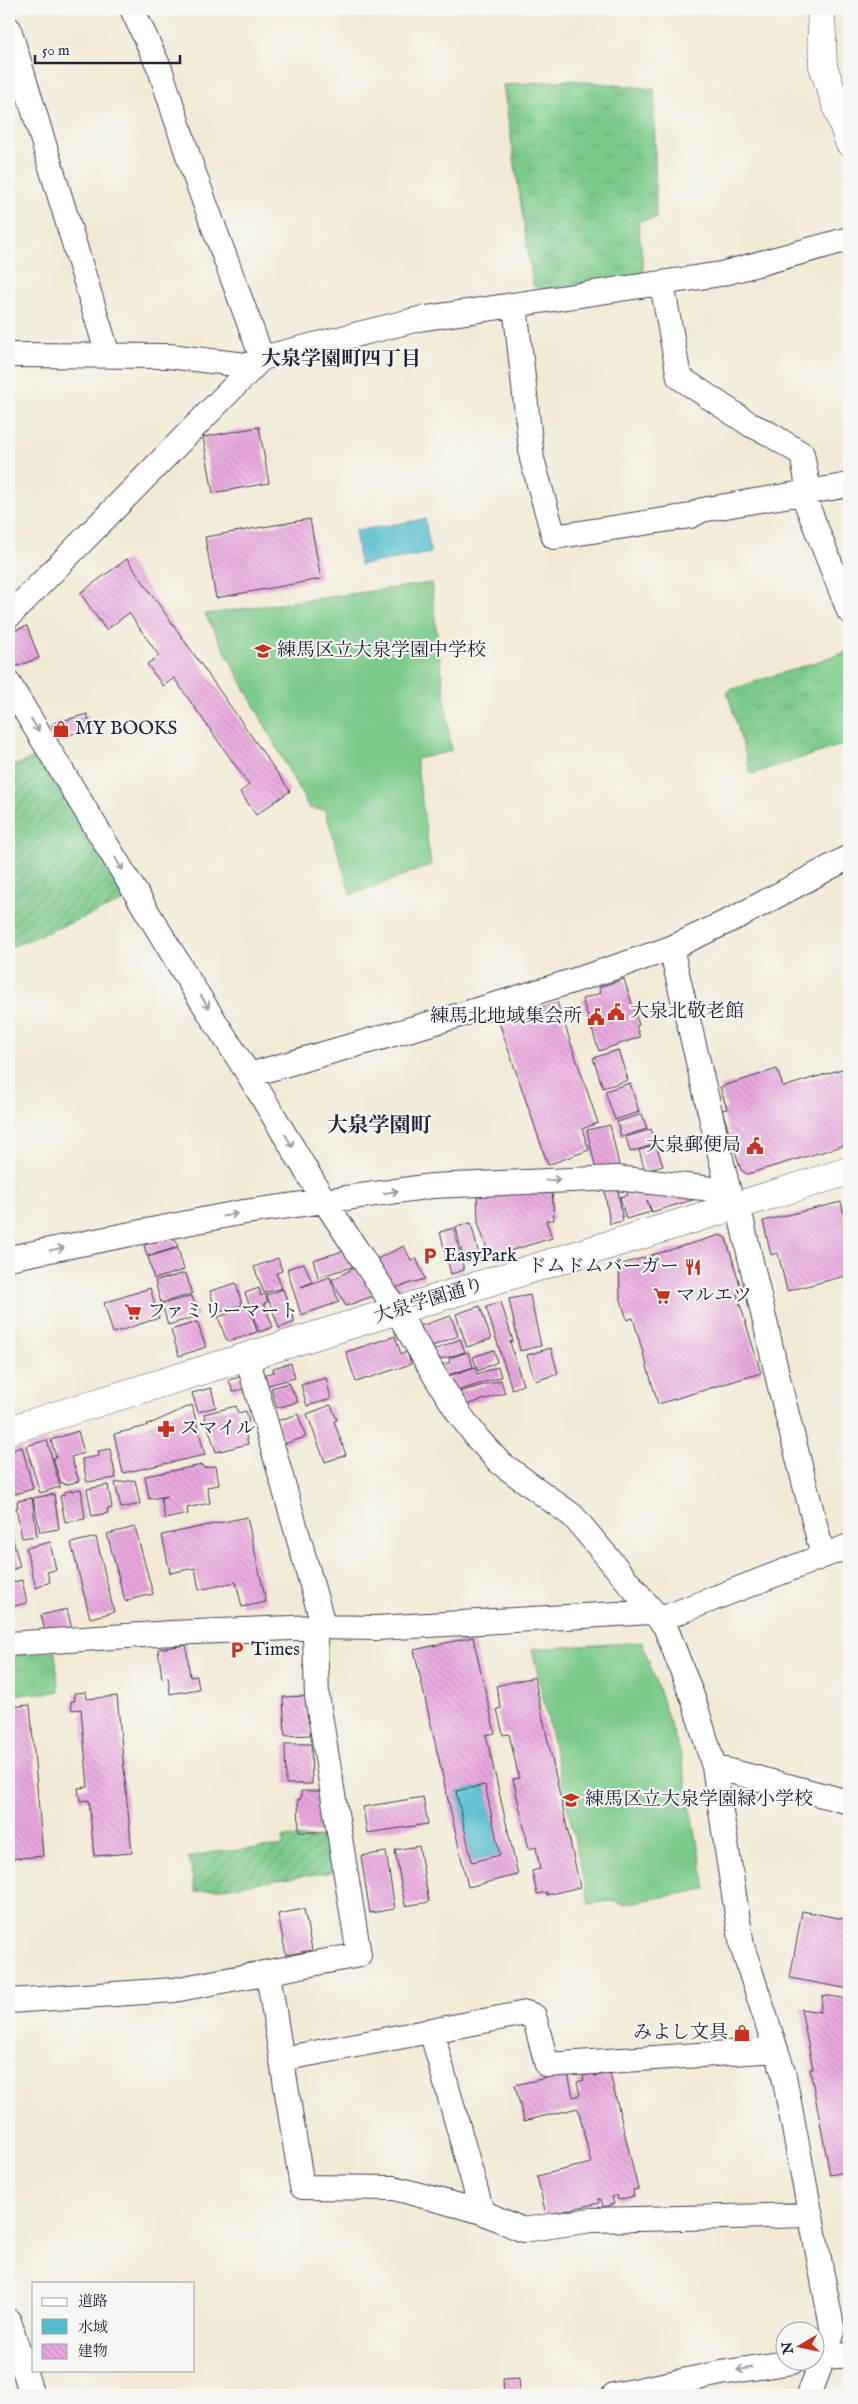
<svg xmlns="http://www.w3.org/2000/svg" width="858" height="2404" font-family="'IM FELL English','Noto Serif JP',serif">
	<defs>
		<pattern id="grass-tufts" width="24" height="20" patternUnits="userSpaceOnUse" patternTransform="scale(1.25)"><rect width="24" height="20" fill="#7aca8a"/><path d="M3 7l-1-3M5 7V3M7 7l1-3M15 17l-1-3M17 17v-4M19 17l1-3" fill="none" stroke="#69ad78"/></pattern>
		<pattern id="garden-furrows" width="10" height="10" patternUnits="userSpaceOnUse" patternTransform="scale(1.25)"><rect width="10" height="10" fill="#7aca8a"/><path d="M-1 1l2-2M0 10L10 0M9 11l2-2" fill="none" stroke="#69ad78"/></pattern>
		<pattern id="building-back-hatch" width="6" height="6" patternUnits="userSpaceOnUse" patternTransform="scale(1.25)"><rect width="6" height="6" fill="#e8a7dc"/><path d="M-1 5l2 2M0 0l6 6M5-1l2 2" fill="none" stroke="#c78fbe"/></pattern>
	</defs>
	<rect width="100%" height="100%" fill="#f6f6f2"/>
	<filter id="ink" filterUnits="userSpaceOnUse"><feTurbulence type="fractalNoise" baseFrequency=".02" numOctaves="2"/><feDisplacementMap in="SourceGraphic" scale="10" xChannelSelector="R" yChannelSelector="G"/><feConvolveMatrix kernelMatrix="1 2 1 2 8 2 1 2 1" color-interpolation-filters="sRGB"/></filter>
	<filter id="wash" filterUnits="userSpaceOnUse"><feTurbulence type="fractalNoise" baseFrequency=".0096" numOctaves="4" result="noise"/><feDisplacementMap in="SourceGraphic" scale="20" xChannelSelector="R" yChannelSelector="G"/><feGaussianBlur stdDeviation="1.12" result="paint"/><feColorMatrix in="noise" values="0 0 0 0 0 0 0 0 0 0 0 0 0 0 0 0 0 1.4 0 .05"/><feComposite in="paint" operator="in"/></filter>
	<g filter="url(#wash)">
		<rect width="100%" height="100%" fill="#f2ead7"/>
		<!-- grass -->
		<path fill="url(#grass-tufts)" stroke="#4e7662" d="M570,80L654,89L656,219L638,221L644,274L542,290L533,285L503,85Z
			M849,651V743L751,774L727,691Z
			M55,1652L59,1692L9,1695V1655Z"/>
		<!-- garden -->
		<path fill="url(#garden-furrows)" stroke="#4e7662" d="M42,754L129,899L9,948V768Z
			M283,1837L333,1839L337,1865L332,1872L195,1892L189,1857L214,1852L283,1846Z"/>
		<!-- pitch -->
		<path fill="#7aca8a" stroke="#4e7662" d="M431,583L451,751L416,759L431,865L351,895L325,810L309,808L205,614Z
			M642,1642L681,1755L706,1889L624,1904L611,1901L589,1904L532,1649Z"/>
		<!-- water -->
		<path fill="#51bccc" stroke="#3a6f84" d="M425,519L431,553L360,565L355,531Z
			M485,1785L500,1855L472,1862L456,1791Z"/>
		<g id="blocks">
			<!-- building -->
			<path fill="url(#building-back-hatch)" fill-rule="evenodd" d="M259,427L269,483L213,493L203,437Z
				M310,519L321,579L216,598L205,537Z
				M127,559L290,791L256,815L240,792L249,785L174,678L163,686L147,664L159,656L129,613L106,630L80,593Z
				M27,626L39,658L18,666L10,664L9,645L14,643L10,632Z
				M87,714L91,728L56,739L52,724Z
				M624,979L639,1025L636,1026L640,1037L599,1051L582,999L601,993L599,987Z
				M557,1002L598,1123L582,1129L589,1150L548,1165L499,1022Z
				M618,1050L628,1080L603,1088L593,1058Z
				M849,1067V1144L747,1174L741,1170L722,1110L727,1109L720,1087L777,1069L783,1087Z
				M630,1083L639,1112L615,1120L605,1091Z
				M642,1114L647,1129L621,1137L617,1122Z
				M610,1125L619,1165L596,1170L587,1130Z
				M651,1129L656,1144L630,1152L626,1137Z
				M656,1145L663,1166L645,1171L639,1150Z
				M617,1185L623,1221L610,1224L604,1187Z
				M552,1190L554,1220H546L552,1238L490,1257L478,1223L477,1193Z
				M630,1191L699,1198L652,1212L647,1200L651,1212L626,1219L620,1197L628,1195L627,1192Z
				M841,1202L849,1235V1275L787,1291L778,1253L771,1255L763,1221Z
				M471,1223L480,1259L464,1262L456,1227Z
				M454,1228L464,1270L451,1274L440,1232Z
				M720,1235L726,1238L742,1292L737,1294L761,1373L658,1404L633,1318L627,1320L620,1296L619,1265Z
				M169,1238L176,1241L178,1247L147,1256L144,1245Z
				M404,1246L411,1260L416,1258L425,1279L391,1289L375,1260Z
				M178,1248L184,1270L154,1279L148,1257Z
				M347,1250L352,1267L318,1277L313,1260Z
				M278,1258L282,1271L276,1273L282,1288L264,1293L254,1267Z
				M304,1263L312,1282L301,1287L330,1277L339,1302L301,1315L287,1269Z
				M356,1267L373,1296L346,1306L332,1280Z
				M186,1273L192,1294L161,1303L155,1281Z
				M236,1283L242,1305L216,1313L210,1291Z
				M150,1288L159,1318L113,1333L104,1303Z
				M259,1288L261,1296L265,1294L268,1302L264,1303L273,1327L259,1332L245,1293Z
				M283,1289L295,1322L279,1328L267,1295Z
				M530,1295L541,1346L520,1351L509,1299Z
				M192,1296L198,1316L168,1325L162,1304Z
				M501,1302L513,1341L510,1342L523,1385L512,1389L486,1307Z
				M480,1306L491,1339L467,1347L456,1314Z
				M249,1307L257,1332L230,1341L226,1339L218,1317Z
				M451,1316L458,1336L427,1348L420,1326Z
				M197,1322L206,1347L179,1356L171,1330Z
				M395,1336L401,1354L407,1352L411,1364L356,1382L346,1352Z
				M460,1339L465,1352L435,1361L432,1351Z
				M551,1348L558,1374L535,1381L527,1355Z
				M494,1350L497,1362L478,1371L473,1357Z
				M468,1352L473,1367L445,1376L441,1365L450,1362L449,1358Z
				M291,1363L295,1378L265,1386L262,1375L274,1372L273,1368Z
				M475,1367L477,1374L498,1367L501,1377L454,1392L448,1376Z
				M246,1375L249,1387L233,1392L229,1380Z
				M326,1378L331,1399L307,1406L301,1385Z
				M501,1380L505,1393L466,1405L463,1396H460L459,1392Z
				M289,1383L298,1402L277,1408L271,1388Z
				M211,1388L216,1407L198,1412L192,1393Z
				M192,1405L205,1455L123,1473L114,1434L143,1427Z
				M331,1405L337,1420L334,1421L346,1455L325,1462L307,1414Z
				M236,1406L238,1413L246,1411L249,1422L243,1424L248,1444L216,1452L204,1414Z
				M298,1414L306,1437L284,1444L277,1421Z
				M78,1431L84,1453L71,1457L79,1481L65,1485L64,1483H61L53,1458L56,1457L51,1440Z
				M47,1440L60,1487L40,1493L26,1446Z
				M22,1447L33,1489L12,1495L9,1484V1451Z
				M110,1449L116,1478L87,1482L82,1459L99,1456L98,1451Z
				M202,1465L203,1468L216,1466L219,1485L207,1487L210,1503L187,1508L188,1514L165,1519L161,1498L167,1496L149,1499L145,1476Z
				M135,1480L140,1504L121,1508L115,1483Z
				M108,1485L112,1508L107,1509L108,1513L92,1516L87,1489Z
				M81,1489L85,1519L65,1522L60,1496L64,1495V1492Z
				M54,1494L59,1529L40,1532L33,1498Z
				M32,1498L37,1536L22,1538L16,1507H18L17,1501Z
				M247,1517L266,1602L242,1607L236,1582L199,1590L195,1568L170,1573L162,1535Z
				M9,1523L20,1567L9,1570Z
				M135,1527L153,1594L125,1601L107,1534Z
				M96,1537L114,1612L90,1618L71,1543Z
				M50,1542L56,1570L47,1572L50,1582L36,1588L26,1548Z
				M22,1580L27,1603L9,1607V1583Z
				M67,1609L72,1629L45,1632L41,1615Z
				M473,1637L495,1733L486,1735L518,1875L468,1887L414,1650ZM485,1785L500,1855L472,1862L456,1791Z
				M186,1645L190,1677L197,1676L199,1689L170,1694L168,1677L162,1678L158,1649Z
				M534,1677L580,1887L547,1895V1892L537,1894L532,1871L540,1869L536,1847L529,1849L513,1779L519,1778L509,1734L503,1735L497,1709L501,1708L496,1686Z
				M86,1692L87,1699L117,1696L132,1853L94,1856L89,1800L80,1801L78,1788L88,1787L81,1709L72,1710L71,1701H75L74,1693Z
				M310,1696L311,1735L285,1736L283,1697Z
				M30,1705L43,1856L9,1859V1707Z
				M285,1744H311L312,1784H286Z
				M301,1791H327V1832H299L298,1799H301Z
				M423,1797L428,1824L367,1833L363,1807Z
				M419,1846L429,1902L405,1906L395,1850Z
				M386,1852L395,1909L370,1913L361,1856Z
				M304,1909L312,1950L286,1955L278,1914Z
				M802,1911L849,1920V1989L790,1978Z
				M823,1995L849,1999V2171L830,2175L810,2069H813L801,2009L820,2012Z
				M568,2073L573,2097L580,2095L577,2082L584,2080L583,2076L594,2073L595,2076L610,2073L638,2189L633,2190L634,2196L618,2200L617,2195L612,2197L614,2204L603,2207L601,2199H598L599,2203L546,2215L537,2176L591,2163L578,2108L524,2121L515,2085Z
				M519,2378L520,2395H504L503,2379Z"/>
		</g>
	</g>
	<g filter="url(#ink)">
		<use href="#blocks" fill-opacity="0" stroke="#414052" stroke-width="1"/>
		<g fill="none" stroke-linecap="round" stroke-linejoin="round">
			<!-- minor casing -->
			<g stroke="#414052" stroke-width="26">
				<path id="minor" d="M132,9L160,69L192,168L262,358
					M9,29L108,355
					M662,284L679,377L751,425L768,433L802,454L807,481L805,500L849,611
					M515,305L532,459L554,537L690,516L702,510L849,485
					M9,355L169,356L254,366
					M9,616L262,358L419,319L721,274L849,239
					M9,684L191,984L249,1075L325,1202L397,1311L435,1376L460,1415L478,1439L499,1462L573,1516L665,1626L694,1701L714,1767L742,1946L783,2071L833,2332L809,2395
					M249,1075C391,1034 533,997 671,948
					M732,1205L671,948L739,916L849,857
					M738,1205L780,1387L823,1556
					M9,1258L238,1213L432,1186L617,1178L729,1191
					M661,1619L849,1546
					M9,1644L171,1633L317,1627L377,1628L651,1612
					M714,1767L849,1802
					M268,1973L302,2187L394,2188L482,2212L523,2230L592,2220L810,2215
					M9,2001L174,1990L359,1955L317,1696L315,1638L321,1617L247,1357
					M431,2030L482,2212
					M282,2059L526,2013L534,2016L547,2065L776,2050
					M9,2321L32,2395
					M816,2358L849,2355
					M614,2395L721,2373L792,2362"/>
			</g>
			<!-- tertiary casing -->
			<g stroke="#414052" stroke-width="29">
				<path id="tertiary" d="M821,9L823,66L849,142
					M9,1430L849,1171"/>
			</g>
			<!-- minor -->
			<use href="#minor" stroke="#fff" stroke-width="24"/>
			<!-- tertiary -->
			<use href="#tertiary" stroke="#fff" stroke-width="28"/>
		</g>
		<!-- one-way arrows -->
		<defs><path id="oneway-shaft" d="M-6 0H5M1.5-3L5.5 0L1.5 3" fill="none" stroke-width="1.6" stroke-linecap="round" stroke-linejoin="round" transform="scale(1.25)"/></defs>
		<g stroke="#9c9ca7">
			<use href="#oneway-shaft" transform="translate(35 725) rotate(58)"/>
			<use href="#oneway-shaft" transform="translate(119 864) rotate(59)"/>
			<use href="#oneway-shaft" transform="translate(205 1002) rotate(58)"/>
			<use href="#oneway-shaft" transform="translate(289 1141) rotate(59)"/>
			<use href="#oneway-shaft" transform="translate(553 1180) rotate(-3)"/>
			<use href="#oneway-shaft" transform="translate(391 1192) rotate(-9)"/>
			<use href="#oneway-shaft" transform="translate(230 1215) rotate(-11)"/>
			<use href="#oneway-shaft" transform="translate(57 1249) rotate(-11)"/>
			<use href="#oneway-shaft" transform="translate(744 2369) rotate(171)"/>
		</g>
	</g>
	<!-- icons -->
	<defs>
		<g id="school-bare" transform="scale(1.35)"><path d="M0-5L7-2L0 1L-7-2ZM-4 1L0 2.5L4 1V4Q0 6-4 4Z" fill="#c8321e" stroke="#f6f6f2" stroke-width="2.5" paint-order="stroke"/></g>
		<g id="shop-bare" transform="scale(1.35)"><path d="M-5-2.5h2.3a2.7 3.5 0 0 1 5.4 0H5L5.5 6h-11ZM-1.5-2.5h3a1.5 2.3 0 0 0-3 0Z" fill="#c8321e" stroke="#f6f6f2" stroke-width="2.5" paint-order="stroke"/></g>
		<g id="civic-bare" transform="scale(1.35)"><path d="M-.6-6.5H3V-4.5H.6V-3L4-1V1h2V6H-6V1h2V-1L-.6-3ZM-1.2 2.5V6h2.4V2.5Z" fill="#c8321e" stroke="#f6f6f2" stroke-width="2.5" paint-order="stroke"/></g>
		<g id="parking-bare" transform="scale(1.35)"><path d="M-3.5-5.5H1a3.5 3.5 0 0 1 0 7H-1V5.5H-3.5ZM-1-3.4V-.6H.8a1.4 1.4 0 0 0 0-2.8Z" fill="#c8321e" stroke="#f6f6f2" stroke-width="2.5" paint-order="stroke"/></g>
		<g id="restaurant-bare" transform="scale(1.35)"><path d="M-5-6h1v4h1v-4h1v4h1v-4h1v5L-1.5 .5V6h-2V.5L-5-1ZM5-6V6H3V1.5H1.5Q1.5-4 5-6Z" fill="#c8321e" stroke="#f6f6f2" stroke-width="2.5" paint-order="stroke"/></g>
		<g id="supermarket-bare" transform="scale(1.35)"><path d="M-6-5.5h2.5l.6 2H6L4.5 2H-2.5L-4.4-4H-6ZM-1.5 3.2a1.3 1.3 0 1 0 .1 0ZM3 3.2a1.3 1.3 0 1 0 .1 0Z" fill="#c8321e" stroke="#f6f6f2" stroke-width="2.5" paint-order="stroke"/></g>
		<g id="pharmacy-bare" transform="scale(1.35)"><path d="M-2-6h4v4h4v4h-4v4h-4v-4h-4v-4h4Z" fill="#c8321e" stroke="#f6f6f2" stroke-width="2.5" paint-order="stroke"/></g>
	</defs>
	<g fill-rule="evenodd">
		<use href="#school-bare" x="263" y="651"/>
		<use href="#shop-bare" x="61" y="729"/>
		<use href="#civic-bare" x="616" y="1012"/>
		<use href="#civic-bare" x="596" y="1017"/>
		<use href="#civic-bare" x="755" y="1146"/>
		<use href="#parking-bare" x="430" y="1256"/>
		<use href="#restaurant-bare" x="693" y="1267"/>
		<use href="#supermarket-bare" x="662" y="1296"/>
		<use href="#supermarket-bare" x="133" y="1312"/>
		<use href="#pharmacy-bare" x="166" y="1429"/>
		<use href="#parking-bare" x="237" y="1650"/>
		<use href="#school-bare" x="571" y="1800"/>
		<use href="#shop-bare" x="742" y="2033"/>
	</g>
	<g text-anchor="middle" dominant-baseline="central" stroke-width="4.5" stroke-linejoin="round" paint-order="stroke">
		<!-- poi labels -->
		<g font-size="19" fill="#22223b" stroke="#f6f6f2" text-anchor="start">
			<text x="277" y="651">練馬区立大泉学園中学校</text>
			<text x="75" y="729">MY BOOKS</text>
			<text x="630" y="1012">大泉北敬老館</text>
			<text x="582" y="1017" text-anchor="end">練馬北地域集会所</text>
			<text x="741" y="1146" text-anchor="end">大泉郵便局</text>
			<text x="444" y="1256">EasyPark</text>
			<text x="679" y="1267" text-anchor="end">ドムドムバーガー</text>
			<text x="676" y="1296">マルエツ</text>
			<text x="147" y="1312">ファミリーマート</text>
			<text x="180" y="1429">スマイル</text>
			<text x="251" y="1650">Times</text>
			<text x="585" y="1800">練馬区立大泉学園緑小学校</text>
			<text x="728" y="2033" text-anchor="end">みよし文具</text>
		</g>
		<!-- street labels -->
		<g font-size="19" fill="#22223b" stroke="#f6f6f2">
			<text transform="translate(429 1301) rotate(-17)">大泉学園通り</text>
		</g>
		<!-- neighbourhood labels -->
		<g font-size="20" font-weight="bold" fill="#22223b" stroke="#f6f6f2">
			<text x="341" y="359">大泉学園町四丁目</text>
		</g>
		<!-- quarter labels -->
		<g font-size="21" font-weight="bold" fill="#22223b" stroke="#f6f6f2">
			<text x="379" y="1126">大泉学園町</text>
		</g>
	</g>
	<!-- margin -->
	<rect width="858" height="2404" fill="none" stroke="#f6f6f2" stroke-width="30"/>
	<!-- legend -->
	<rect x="32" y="2282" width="162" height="90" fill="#f6f6f2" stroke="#a1a1a9"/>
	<rect x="42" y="2298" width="25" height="8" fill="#ffffff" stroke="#a1a1a9"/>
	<text x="78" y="2306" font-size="15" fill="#22223b">道路</text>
	<rect x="42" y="2319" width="25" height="15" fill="#51bccc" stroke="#a1a1a9"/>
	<text x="78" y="2332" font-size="15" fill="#22223b">水域</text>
	<rect x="42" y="2344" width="25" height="15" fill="url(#building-back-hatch)" stroke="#a1a1a9"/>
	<text x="78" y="2356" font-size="15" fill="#22223b">建物</text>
	<!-- north arrow -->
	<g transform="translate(800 2346) rotate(261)"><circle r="24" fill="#f6f6f2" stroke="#a1a1a9"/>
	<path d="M0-4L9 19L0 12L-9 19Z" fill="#c8321e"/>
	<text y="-8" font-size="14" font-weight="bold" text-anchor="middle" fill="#22223b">N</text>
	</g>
	<!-- scale -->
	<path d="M35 55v8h145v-8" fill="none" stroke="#22223b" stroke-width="2.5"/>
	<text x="42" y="55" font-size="15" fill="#22223b" stroke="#f6f6f2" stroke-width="4" paint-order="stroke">50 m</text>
</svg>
